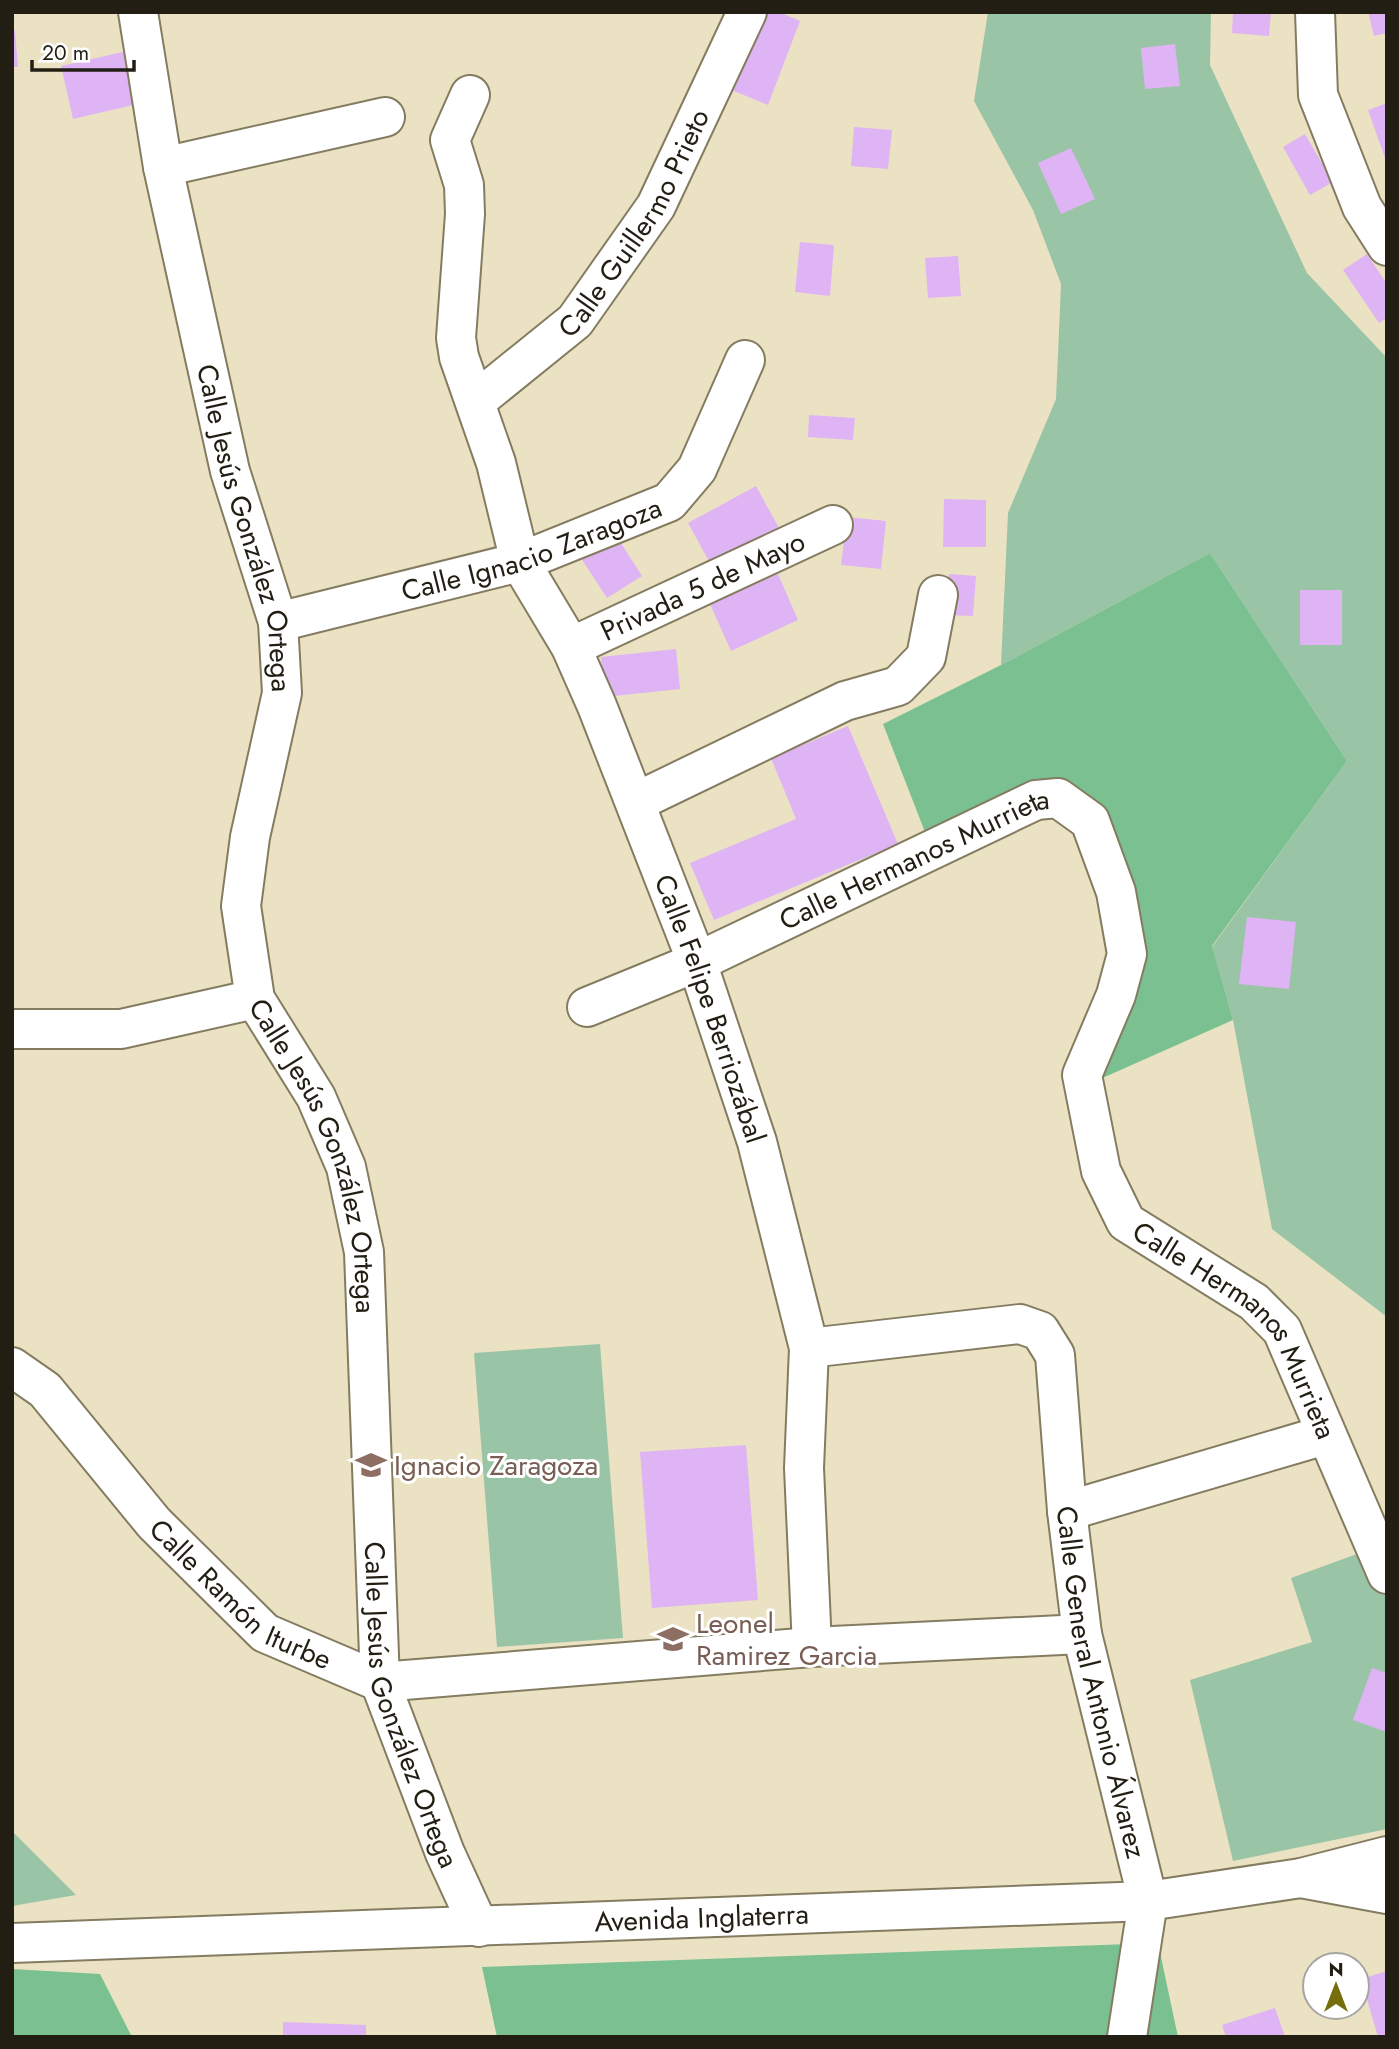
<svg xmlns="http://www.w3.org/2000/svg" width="1399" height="2049" font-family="Jost,sans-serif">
	<rect width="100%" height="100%" fill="#ebe2c3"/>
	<!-- green -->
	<path fill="#9ac4a6" d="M988,12H1211L1210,65L1307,273L1387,358V1317L1272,1229L1233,1020L1212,947L1347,761L1210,553L1001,665L1008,513L1056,399L1061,284L1033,210L974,101Z
		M600,1344L623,1638L497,1647L474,1353Z
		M1387,1543V1829L1233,1861L1190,1680L1312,1642L1291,1578Z
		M12,1831L76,1895L12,1906Z"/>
	<!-- forest -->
	<path fill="#7ac090" d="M1210,553L1347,761L1212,946L1233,1020L1098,1080L1129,981L1089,813L925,832L883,724L1001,665Z
		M1158,1943L1178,2037H497L482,1967Z
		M12,1969L100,1974L132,2037H12Z"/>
	<!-- building -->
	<path fill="#dfb4f5" d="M759,12H779L800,21L768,105L729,89Z
		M1233,12H1271L1269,36L1232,33Z
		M1368,12H1387V33L1374,36Z
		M12,31H15L18,67H12Z
		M1175,44L1180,86L1145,89L1141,48Z
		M127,51L138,104L73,119L61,66Z
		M1387,103V160L1386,161L1368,110Z
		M854,127L892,130L888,169L851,166Z
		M1305,134L1333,182L1310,195L1283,147Z
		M1071,148L1095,199L1061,214L1038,163Z
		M800,242L834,245L830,296L795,292Z
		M1367,254L1387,284V318L1379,323L1343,270Z
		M958,256L961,296L928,298L925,258Z
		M809,415L855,418L853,440L808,437Z
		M756,486L779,528L711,565L688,523Z
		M944,499L986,500V547H943Z
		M847,517L886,521L881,569L841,565Z
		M614,532L642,576L607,598L579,555Z
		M778,574L798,620L731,651L710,604Z
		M949,574L976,576L973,616L946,615Z
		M1300,590H1342V645H1300Z
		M676,649L680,689L605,697L601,657Z
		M848,726L898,844L714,920L690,863L796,819L771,758Z
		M1247,917L1296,922L1289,989L1239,984Z
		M746,1445L758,1600L652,1608L640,1452Z
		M1372,1668L1387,1673V1732L1353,1720Z
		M1387,1971V2037H1378L1361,1979Z
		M1275,2008L1285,2037H1226L1222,2025Z
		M283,2022L366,2025V2037H283Z"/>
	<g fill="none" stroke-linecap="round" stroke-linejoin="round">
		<!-- street casing -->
		<g stroke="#847c60" stroke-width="42">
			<g id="street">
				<path id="s1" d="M138,12L163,167L230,471L278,622L282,693L250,837L241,906L255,999L316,1097L346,1167L364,1252L380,1682L445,1853L479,1927"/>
				<path d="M1315,12L1318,95L1362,207L1387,246"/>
				<path id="s2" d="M470,95L450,140L464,185L465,214L456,338L459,357L496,463L520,562L571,647L597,706L697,962L757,1142L809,1348L804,1468L812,1647"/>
				<path d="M163,167L385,117"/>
				<path id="s3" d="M476,401L575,321L656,206L747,12"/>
				<path id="s4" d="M278,622L520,562L669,502L697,469L745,360"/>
				<path id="s5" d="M571,647L833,525"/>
				<path d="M636,802L845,701L898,686L926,657L938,595"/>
				<path id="s6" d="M587,1007L697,962L1036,800L1058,798L1090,821L1116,892L1127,954L1116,995L1082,1075L1101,1171L1126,1222L1254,1302L1282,1330L1387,1574"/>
				<path d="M12,1029H121L255,999"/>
				<path id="s7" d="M809,1348L1020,1324L1040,1331L1055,1355L1067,1511L1082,1634L1148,1901L1127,2037"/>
				<path id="s8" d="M12,1367L45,1390L154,1523L265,1633L380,1682L812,1647L1082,1634"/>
				<path d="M1067,1511L1325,1435"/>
				<path d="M1301,1878L1387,1894"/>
			</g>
		</g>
		<!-- secondary casing -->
		<g stroke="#847c60" stroke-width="42">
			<g id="secondary">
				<path id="s9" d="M12,1943L1148,1901L1301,1878L1387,1856"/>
			</g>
		</g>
		<!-- street -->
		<use href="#street" stroke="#fff" stroke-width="38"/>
		<!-- secondary -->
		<use href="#secondary" stroke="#fff" stroke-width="38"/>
	</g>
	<!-- icons -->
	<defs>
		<g id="school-bare" transform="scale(2.415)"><path d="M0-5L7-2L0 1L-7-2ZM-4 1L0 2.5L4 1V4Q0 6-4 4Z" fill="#8d6e63" stroke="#fff" stroke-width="2.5" paint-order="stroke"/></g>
	</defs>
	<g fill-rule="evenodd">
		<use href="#school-bare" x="371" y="1465"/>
		<use href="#school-bare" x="673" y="1639"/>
	</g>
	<g text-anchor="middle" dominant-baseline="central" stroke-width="6" stroke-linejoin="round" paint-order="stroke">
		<!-- street labels -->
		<g font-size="28" fill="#221e13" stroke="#fff">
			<text stroke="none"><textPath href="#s3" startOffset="242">Calle Guillermo Prieto</textPath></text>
			<text stroke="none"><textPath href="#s1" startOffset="528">Calle Jesús González Ortega</textPath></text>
			<text stroke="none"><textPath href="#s4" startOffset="264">Calle Ignacio Zaragoza</textPath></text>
			<text stroke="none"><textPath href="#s5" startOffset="145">Privada 5 de Mayo</textPath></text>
			<text stroke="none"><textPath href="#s6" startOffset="360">Calle Hermanos Murrieta</textPath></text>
			<text stroke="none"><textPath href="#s2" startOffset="970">Calle Felipe Berriozábal</textPath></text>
			<text stroke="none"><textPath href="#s1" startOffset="1180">Calle Jesús González Ortega</textPath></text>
			<text stroke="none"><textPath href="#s6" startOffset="1138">Calle Hermanos Murrieta</textPath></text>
			<text stroke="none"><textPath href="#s8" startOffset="326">Calle Ramón Iturbe</textPath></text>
			<text stroke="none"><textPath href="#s7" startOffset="593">Calle General Antonio Álvarez</textPath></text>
			<text stroke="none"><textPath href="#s1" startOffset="1746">Calle Jesús González Ortega</textPath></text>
			<text stroke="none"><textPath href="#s9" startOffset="690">Avenida Inglaterra</textPath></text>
		</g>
		<!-- education labels -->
		<g font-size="28" fill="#785e54" stroke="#fff" text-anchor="start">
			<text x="394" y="1465">Ignacio Zaragoza</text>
			<text x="696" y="1623">Leonel<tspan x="696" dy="32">Ramirez Garcia</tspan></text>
		</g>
	</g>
	<!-- border -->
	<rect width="1399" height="2049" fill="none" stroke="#221e13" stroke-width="28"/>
	<!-- north arrow -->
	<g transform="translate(1336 1986)"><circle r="33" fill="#ffffff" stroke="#a7a5a1" stroke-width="2"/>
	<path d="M0-5L12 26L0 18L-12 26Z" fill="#766e0c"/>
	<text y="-10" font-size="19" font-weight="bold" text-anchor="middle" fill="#221e13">N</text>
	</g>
	<!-- scale -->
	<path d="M32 60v10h102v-10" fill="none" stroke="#221e13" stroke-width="3.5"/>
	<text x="42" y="60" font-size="21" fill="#221e13" stroke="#ffffff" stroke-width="5" paint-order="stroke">20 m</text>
</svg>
